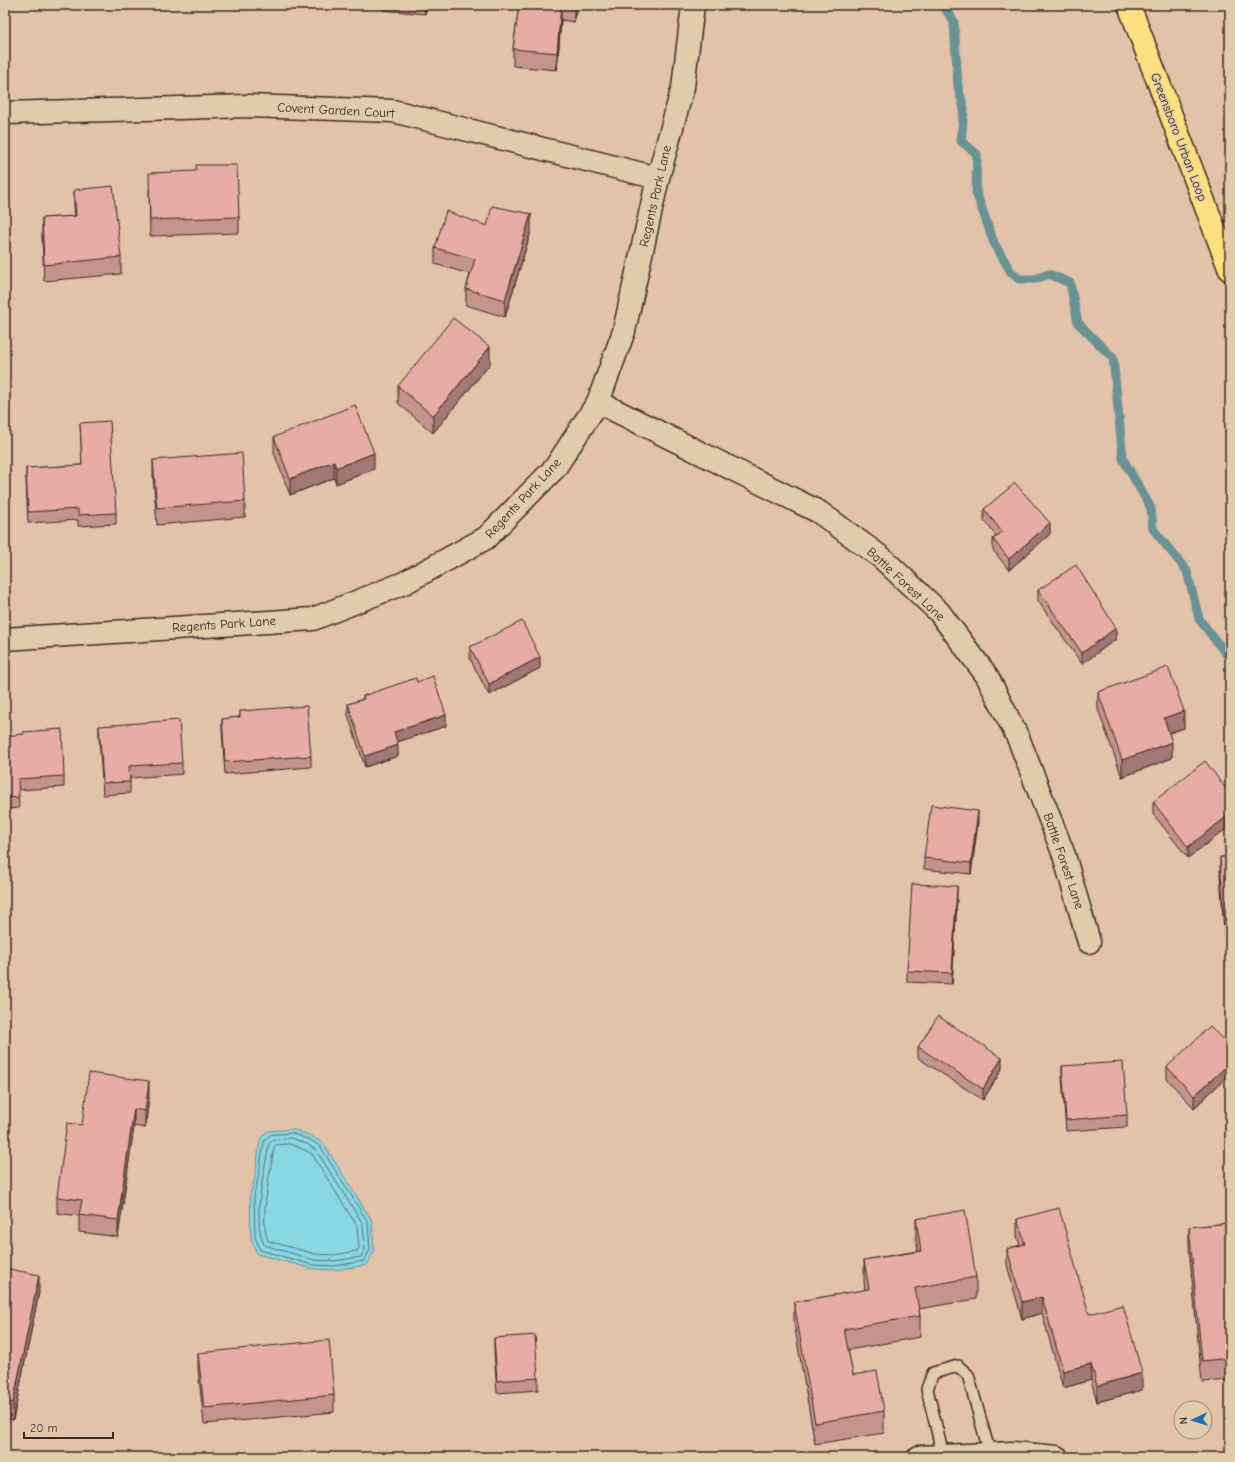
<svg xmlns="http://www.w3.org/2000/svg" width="1235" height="1462" font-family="'Comic Neue',sans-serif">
	<rect width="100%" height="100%" fill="#e2c2a8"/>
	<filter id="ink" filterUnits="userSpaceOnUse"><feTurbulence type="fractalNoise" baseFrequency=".025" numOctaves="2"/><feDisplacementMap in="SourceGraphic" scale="8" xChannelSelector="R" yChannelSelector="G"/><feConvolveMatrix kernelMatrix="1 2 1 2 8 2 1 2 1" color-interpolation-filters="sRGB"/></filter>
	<g filter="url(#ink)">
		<!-- water -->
		<path fill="#88d7e5" stroke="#699295" d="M292,1129L311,1136L323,1143L372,1221L374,1251L367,1265L335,1270L313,1269L257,1254L251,1238L250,1194L255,1178L260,1139L268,1131Z"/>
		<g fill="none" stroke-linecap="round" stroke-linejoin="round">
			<!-- shore -->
			<path stroke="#5a6f6e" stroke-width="1" d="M292,1133L310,1140L320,1146L368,1222L370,1250L364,1261L334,1266L313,1265L260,1250L255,1237L254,1195L258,1179L264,1141L270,1135Z
				M291,1138L307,1144L316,1150L363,1224L365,1249L361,1257L334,1261L314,1260L264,1245C252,1217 264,1174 269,1144L272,1140Z
				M290,1144L305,1150L312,1154L357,1226L359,1248L357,1251L334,1255L315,1254L268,1241C259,1218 271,1171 274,1147L276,1145Z"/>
			<!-- stream -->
			<path stroke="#699295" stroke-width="9" d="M943,5L954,22L958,87L964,108L961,141L977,154L976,192L994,243L1011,272L1019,279H1035L1049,274L1070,283L1078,323L1113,358L1123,459L1151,508L1153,529L1187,571L1199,619L1230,659"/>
			<!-- service casing -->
			<g stroke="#3b2a1e" stroke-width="14">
				<path id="service" d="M943,1455L927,1389L933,1373L958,1366L968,1375L990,1454"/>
			</g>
			<!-- minor casing -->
			<g stroke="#3b2a1e" stroke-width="25">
				<path id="minor" d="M5,113L249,106L393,111L658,178
					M598,402L819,512L882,558L939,612L987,676L1019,740L1064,855L1089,942
					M5,639L313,619L404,583L486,538L555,468L598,402L624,331L658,178L683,87L693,5
					M919,1457L1013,1453L1057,1457"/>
			</g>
			<!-- motorway casing -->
			<g stroke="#3b2a1e" stroke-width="25">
				<path id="motorway" d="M1129,5L1230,270"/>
			</g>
			<!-- service -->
			<use href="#service" stroke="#e0cbaa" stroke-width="11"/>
			<!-- minor -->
			<use href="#minor" stroke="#e0cbaa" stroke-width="22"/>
			<!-- motorway -->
			<use href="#motorway" stroke="#fce080" stroke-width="22"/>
		</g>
		<!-- wall -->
		<path fill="#c6948e" stroke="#3b2a1e" d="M383,5H427L425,14L383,10Z
			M519,5H577L574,22L561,20L557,70L513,66V49Z
			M196,171L239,217V233L150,236L149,189Z
			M74,190L121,257V274L44,281L42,235V218L75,216L74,207Z
			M487,226L531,231L505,317L466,305V289L470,274L435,264V248Z
			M490,364L433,433L398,403V386Z
			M80,423L116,513V524L78,526V520L28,523L26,480V468L82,465Z
			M274,437L374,469L336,484L334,478L290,495L274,453Z
			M153,460L245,501V517L157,525L153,476Z
			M984,509L1050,534L1009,570L993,550V539L996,536L984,520Z
			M1038,590L1116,639L1082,664L1038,601Z
			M470,647L540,668L489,695L470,659Z
			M1098,692L1184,728L1169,733L1172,758L1122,777L1098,709Z
			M363,696L446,726L397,742L398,756L365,767L348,715V704L363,699Z
			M240,711L311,756V767L225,774L222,730V719L240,717Z
			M99,726L182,763V774L130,778V793L103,795L99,737Z
			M5,736L64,776V787L18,790L19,808L5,809Z
			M1230,794L1188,858L1153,814V802Z
			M978,822L971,874L924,869V858Z
			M1220,857H1230V976H1227L1220,874Z
			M957,898L952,984L907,982V971Z
			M918,1047L1002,1069L983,1100L918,1058Z
			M1230,1047V1074L1194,1108L1167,1079V1067Z
			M1062,1066L1127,1115V1127L1066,1131L1062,1077Z
			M149,1098L145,1128L134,1126L118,1237L79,1232V1216L57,1213V1197L82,1125Z
			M916,1219L976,1277V1299L919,1309L920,1316V1337L848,1350L853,1375L884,1411V1433L815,1444L794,1323V1302L865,1290L864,1282V1260L918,1251L916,1240Z
			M1017,1219L1089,1314L1142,1390L1097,1402L1091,1380L1063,1388L1042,1313L1022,1319L1007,1265V1249L1020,1245L1017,1236Z
			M1230,1223V1380L1202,1382L1189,1248V1227Z
			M5,1268L39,1292L13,1420L5,1418Z
			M494,1338L538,1378V1390L497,1393L494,1350Z
			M198,1353L334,1395V1412L204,1424L198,1369Z"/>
		<!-- shaded-wall -->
		<path fill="#a17874" stroke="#3b2a1e" d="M425,5H427L425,14Z
			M561,5V20L557,70V53Z
			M574,5H577L574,22Z
			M531,214V231L505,317V300Z
			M6,226V243L5,250V233Z
			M490,347V364L433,433V416Z
			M374,453V469L336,484V468Z
			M334,461V478L290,495V479Z
			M1050,523V534L1009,570V559Z
			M1116,628V639L1082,664V653Z
			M540,657V668L489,695V684Z
			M1184,711V728L1164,735V718Z
			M446,715V726L394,743V732Z
			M1172,742V758L1122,777V760Z
			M398,745V756L365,767V756Z
			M978,811V822L971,874V863Z
			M1230,814V826L1188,858V847Z
			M957,886V898L952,984V973Z
			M1002,1058V1069L983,1100V1089Z
			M1230,1063V1074L1194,1108V1096Z
			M149,1081V1098L145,1128V1111Z
			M134,1109V1126L118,1237V1220Z
			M39,1275V1292L13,1420V1403Z
			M1042,1297V1313L1022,1319V1302Z
			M1091,1364V1380L1063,1388V1371Z
			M1142,1373V1390L1097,1402V1386Z"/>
		<!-- building -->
		<path fill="#e6aca5" stroke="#3b2a1e" d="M519,5H561L557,53L513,49Z
			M196,165H237L239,217L150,220L149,173L196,171Z
			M113,186L121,257L44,265L42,218L76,216L74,190Z
			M492,206L531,214L505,300L466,289L475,259L435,248L446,211L487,226Z
			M453,318L490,347L433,416L398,386Z
			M355,405L374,453L336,468L334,461L290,479L274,437Z
			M110,421L116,513L78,515V509L28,512L26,468L82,465L80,423Z
			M242,453L245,501L157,508L153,460Z
			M1015,483L1050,523L1009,559L993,539L1002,532L984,509Z
			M1076,565L1116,628L1082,653L1038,590Z
			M522,621L540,657L489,684L470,647Z
			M1168,667L1184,711L1164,718L1172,742L1122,760L1098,692Z
			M433,676L446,715L394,732L398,745L365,756L348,704L364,699L363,696L416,678L417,682Z
			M307,706L311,756L225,762L222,719L240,717V711Z
			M179,720L182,763L129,766L130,782L103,783L99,726Z
			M62,729L64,776L18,779L19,797L5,798V736L24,734L23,732Z
			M1205,761L1230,794V814L1188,847L1153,802Z
			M931,805L978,811L971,863L924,858Z
			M1220,857H1230V960H1227Z
			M912,884L957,886L952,973L907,971Z
			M938,1016L1002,1058L983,1089L918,1047Z
			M1210,1026L1230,1047V1063L1194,1096L1167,1067Z
			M1123,1062L1127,1115L1066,1120L1062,1066Z
			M89,1073L149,1081L145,1111L134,1109L118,1220L79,1215L82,1200L57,1197L67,1123L82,1125Z
			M1059,1208L1089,1314L1123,1305L1142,1373L1097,1386L1091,1364L1063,1371L1042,1297L1022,1302L1007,1249L1025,1244L1017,1219Z
			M965,1210L976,1277L915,1288L920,1316L844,1329L853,1375L877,1371L884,1411L815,1423L794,1302L869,1289L864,1260L921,1251L916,1219Z
			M1230,1223V1358L1202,1361L1189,1227Z
			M5,1268L39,1275L13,1403L5,1402Z
			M535,1335L538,1378L497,1381L494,1338Z
			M329,1340L334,1395L204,1408L198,1353Z"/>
	</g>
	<g text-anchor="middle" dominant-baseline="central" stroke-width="3" stroke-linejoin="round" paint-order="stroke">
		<!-- street labels -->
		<g font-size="13" fill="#3b2a1e" stroke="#e0cbaa">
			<text transform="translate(336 110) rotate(3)">Covent Garden Court</text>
			<text transform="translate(1179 137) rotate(69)">Greensboro Urban Loop</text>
			<text transform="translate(655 196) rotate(-77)">Regents Park Lane</text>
			<text transform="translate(523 498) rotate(-47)">Regents Park Lane</text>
			<text transform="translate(906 584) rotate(43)">Battle Forest Lane</text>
			<text transform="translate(224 624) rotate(-4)">Regents Park Lane</text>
			<text transform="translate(1064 861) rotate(71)">Battle Forest Lane</text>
		</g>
	</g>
	<!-- margin -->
	<rect width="1235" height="1462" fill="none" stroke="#e0cbaa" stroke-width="20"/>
	<rect x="10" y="10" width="1215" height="1442" fill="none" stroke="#3b2a1e" stroke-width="1.5" filter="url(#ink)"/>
	<!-- north arrow -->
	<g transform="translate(1193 1420) rotate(266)"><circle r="19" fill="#e0cbaa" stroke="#9e8b72"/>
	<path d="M0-3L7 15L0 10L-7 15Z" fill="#1f6fb2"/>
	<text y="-6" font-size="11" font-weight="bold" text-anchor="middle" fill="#3b2a1e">N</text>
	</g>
	<!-- scale -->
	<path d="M24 1432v6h89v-6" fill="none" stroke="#3b2a1e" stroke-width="2"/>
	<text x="30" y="1432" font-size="12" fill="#3b2a1e" stroke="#e0cbaa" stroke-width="3" paint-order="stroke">20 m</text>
</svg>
